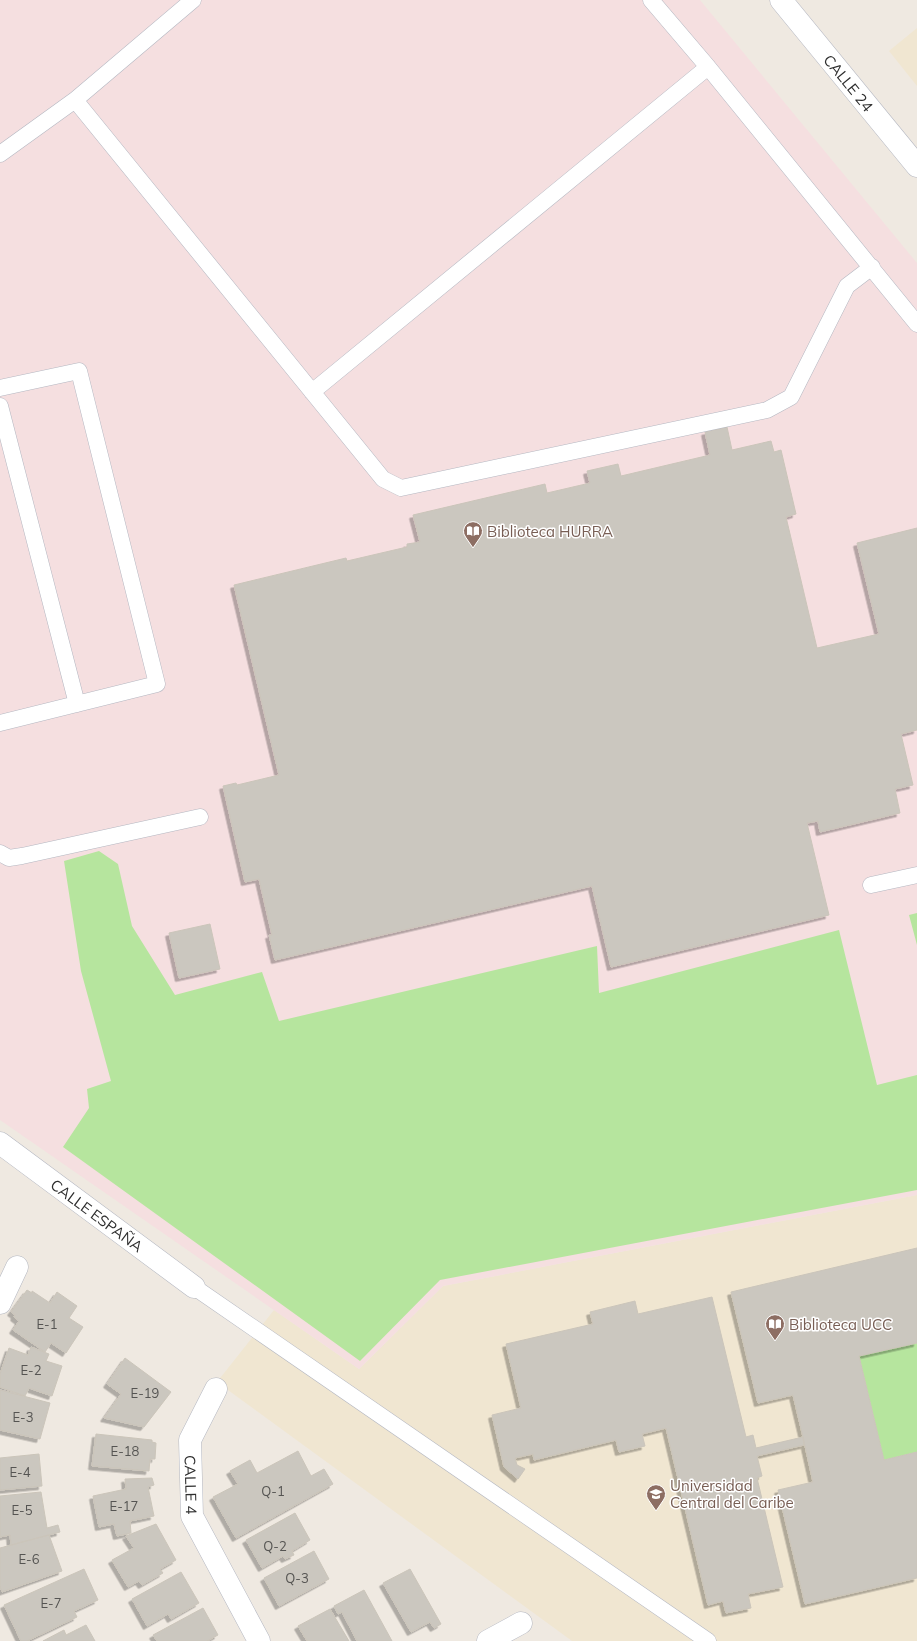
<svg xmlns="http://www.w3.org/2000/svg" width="917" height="1641" font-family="Mulish,sans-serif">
	<defs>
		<filter id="shadow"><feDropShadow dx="-3.5" dy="3.5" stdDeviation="0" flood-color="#0004"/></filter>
	</defs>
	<rect width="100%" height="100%" fill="#efe9e1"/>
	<!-- education -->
	<path fill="#f0e6d1" d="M917,28V86L889,51Z
		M917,1195V1641H572L217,1382L274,1310L359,1369L443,1286Z"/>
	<!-- medical -->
	<path fill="#f5dfe0" d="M0,0H700L917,263V1195L443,1286L359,1369L0,1120Z"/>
	<!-- green -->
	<path fill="#b6e59e" d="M99,851L118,864L132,926L175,995L262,972L279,1021L597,946L599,993L839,930L877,1085L917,1075V1190L440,1280L360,1361L63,1147L89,1108L87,1089L111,1081L81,971L64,861Z
		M917,913V945L909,915Z
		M917,1343V1452L884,1460L859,1356Z"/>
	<!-- building -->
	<path fill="#cbc7bf" stroke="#cbc5ba" filter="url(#shadow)" d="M727,427L732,450L771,441L774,452L781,450L796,514L786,517L817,648L879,634L857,543L917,528V730L901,734L913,785L895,789L900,813L820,832L818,821L807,823L829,915L611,967L592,886L275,960L269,935H272L259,879L245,882L223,786L236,783L237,785L279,775L234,585L346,558L347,561L407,547V544L420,542L413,515L545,484L547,493L590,483L587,471L618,464L621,476L710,455L705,432Z
		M210,924L220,969L179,978L169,933Z
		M917,1248V1343L859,1356L884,1460L917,1452V1578L805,1604L778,1490L813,1482L803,1437L793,1395L758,1403L731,1292Z
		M27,1290L32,1293V1291L50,1303L57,1292L77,1306L69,1318L83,1327L66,1353L51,1343L45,1352L13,1330L19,1321L14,1317L15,1315L11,1312Z
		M712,1297L746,1437L753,1435L756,1448L803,1437L804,1445L757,1456L762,1476L757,1478L783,1587L748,1594L751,1608L726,1613L723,1601L708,1605L666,1428L642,1434L645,1446L619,1452L616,1440L534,1460L533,1454L515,1458L517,1465L525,1469L518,1479L504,1467L492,1415L521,1408L506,1344L593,1324L590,1312L635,1301L638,1314Z
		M31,1347L49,1354L46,1361L62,1366L52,1396L29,1388L25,1396L0,1387V1374L9,1348L28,1355Z
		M125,1358L171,1392L144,1427L104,1418L121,1394L107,1384Z
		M0,1390L50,1403L40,1439L0,1430Z
		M96,1434L152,1440V1442L156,1443L155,1459H150L149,1471L92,1466Z
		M298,1451L311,1476L324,1469L333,1484L236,1538L213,1497L238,1484L230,1471L250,1460L257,1473Z
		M39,1454L42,1486L0,1490V1458Z
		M152,1478L154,1485L148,1487L154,1516L130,1521L131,1533L117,1536L114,1524L99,1527L93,1496L126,1489L125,1479Z
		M41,1492L47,1528L58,1525L60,1532L11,1545L10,1535L0,1537V1496Z
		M295,1513L310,1540L292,1551L294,1555L285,1559L283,1556L262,1568L246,1540Z
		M156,1524L176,1560L160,1569L163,1573L142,1585L139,1581L128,1587L112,1560L134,1548L126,1536Z
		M49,1535L62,1571L2,1592L0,1586V1548Z
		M314,1551L329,1579L279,1606L264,1578Z
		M84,1569L98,1600L74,1611L77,1617L27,1641H21L4,1605Z
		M410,1569L441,1624L434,1628L430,1622L411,1632L383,1583Z
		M181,1572L199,1603L171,1619L168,1614L147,1626L132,1599Z
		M364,1590L392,1641H357L342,1612L338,1614L334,1606Z
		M203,1608L218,1635L207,1641H157L153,1635Z
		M330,1609L349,1641H307L298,1626Z
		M86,1625L95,1641H43L64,1630L66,1635Z"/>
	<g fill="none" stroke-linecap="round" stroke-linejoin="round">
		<!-- service casing -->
		<g stroke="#b4b7c1" stroke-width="17">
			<path id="service" d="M651,0L708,67L917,324
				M75,100L383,479L401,488L767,410L791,397L847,286L872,267
				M0,154L75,100L193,0
				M0,388L79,371L157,684L0,723
				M312,392L708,67
				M0,406L77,704
				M0,853L9,858L22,856L200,817
				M871,885L917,875
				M194,1287L708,1641"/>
		</g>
		<!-- minor casing -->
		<g stroke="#b4b7c1" stroke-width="23">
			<g id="minor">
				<path id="s1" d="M781,0L917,166"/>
				<path id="s2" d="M0,1143L194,1287"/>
				<path d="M0,1303L17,1267"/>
				<path id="s3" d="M216,1389L190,1440L192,1516L259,1641"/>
				<path d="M488,1641L521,1623"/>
			</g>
		</g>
		<!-- service -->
		<use href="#service" stroke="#fff" stroke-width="16"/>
		<!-- minor -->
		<use href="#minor" stroke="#fff" stroke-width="22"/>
	</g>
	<!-- icons -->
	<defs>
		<g id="library-pin" transform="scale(1)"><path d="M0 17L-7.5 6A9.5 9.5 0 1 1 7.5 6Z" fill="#8d6e63" stroke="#fff"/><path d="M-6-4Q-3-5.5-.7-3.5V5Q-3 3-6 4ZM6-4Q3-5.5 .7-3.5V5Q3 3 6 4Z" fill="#fff"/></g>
		<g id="university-pin" transform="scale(1)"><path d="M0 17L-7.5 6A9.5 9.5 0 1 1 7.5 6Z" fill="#8d6e63" stroke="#fff"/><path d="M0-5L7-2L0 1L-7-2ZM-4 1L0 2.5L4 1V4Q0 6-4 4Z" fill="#fff"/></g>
	</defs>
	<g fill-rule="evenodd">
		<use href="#library-pin" x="473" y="531"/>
		<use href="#library-pin" x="775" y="1324"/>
		<use href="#university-pin" x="656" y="1494"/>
	</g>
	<g text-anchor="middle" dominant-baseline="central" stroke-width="3" stroke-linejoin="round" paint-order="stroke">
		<!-- number labels -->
		<g font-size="13" fill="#555452">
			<text x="47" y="1324">E-1</text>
			<text x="31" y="1370">E-2</text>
			<text x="145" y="1393">E-19</text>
			<text x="23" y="1417">E-3</text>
			<text x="125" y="1451">E-18</text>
			<text x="20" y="1472">E-4</text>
			<text x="273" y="1491">Q-1</text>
			<text x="124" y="1506">E-17</text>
			<text x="22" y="1510">E-5</text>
			<text x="275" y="1546">Q-2</text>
			<text x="29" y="1559">E-6</text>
			<text x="297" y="1578">Q-3</text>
			<text x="51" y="1603">E-7</text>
		</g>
		<!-- street labels -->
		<g font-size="15" fill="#2e2e2e" stroke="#fff">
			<text stroke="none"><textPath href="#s1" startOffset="107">CALLE 24</textPath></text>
			<text stroke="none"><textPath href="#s2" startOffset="121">CALLE ESPAÑA</textPath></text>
			<text stroke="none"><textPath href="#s3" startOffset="102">CALLE 4</textPath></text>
		</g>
		<!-- education labels -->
		<g font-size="15" fill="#785e54" stroke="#fff" text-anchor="start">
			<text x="487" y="531">Biblioteca HURRA</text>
			<text x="789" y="1324">Biblioteca UCC</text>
			<text x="670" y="1485">Universidad<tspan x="670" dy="17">Central del Caribe</tspan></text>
		</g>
	</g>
</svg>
